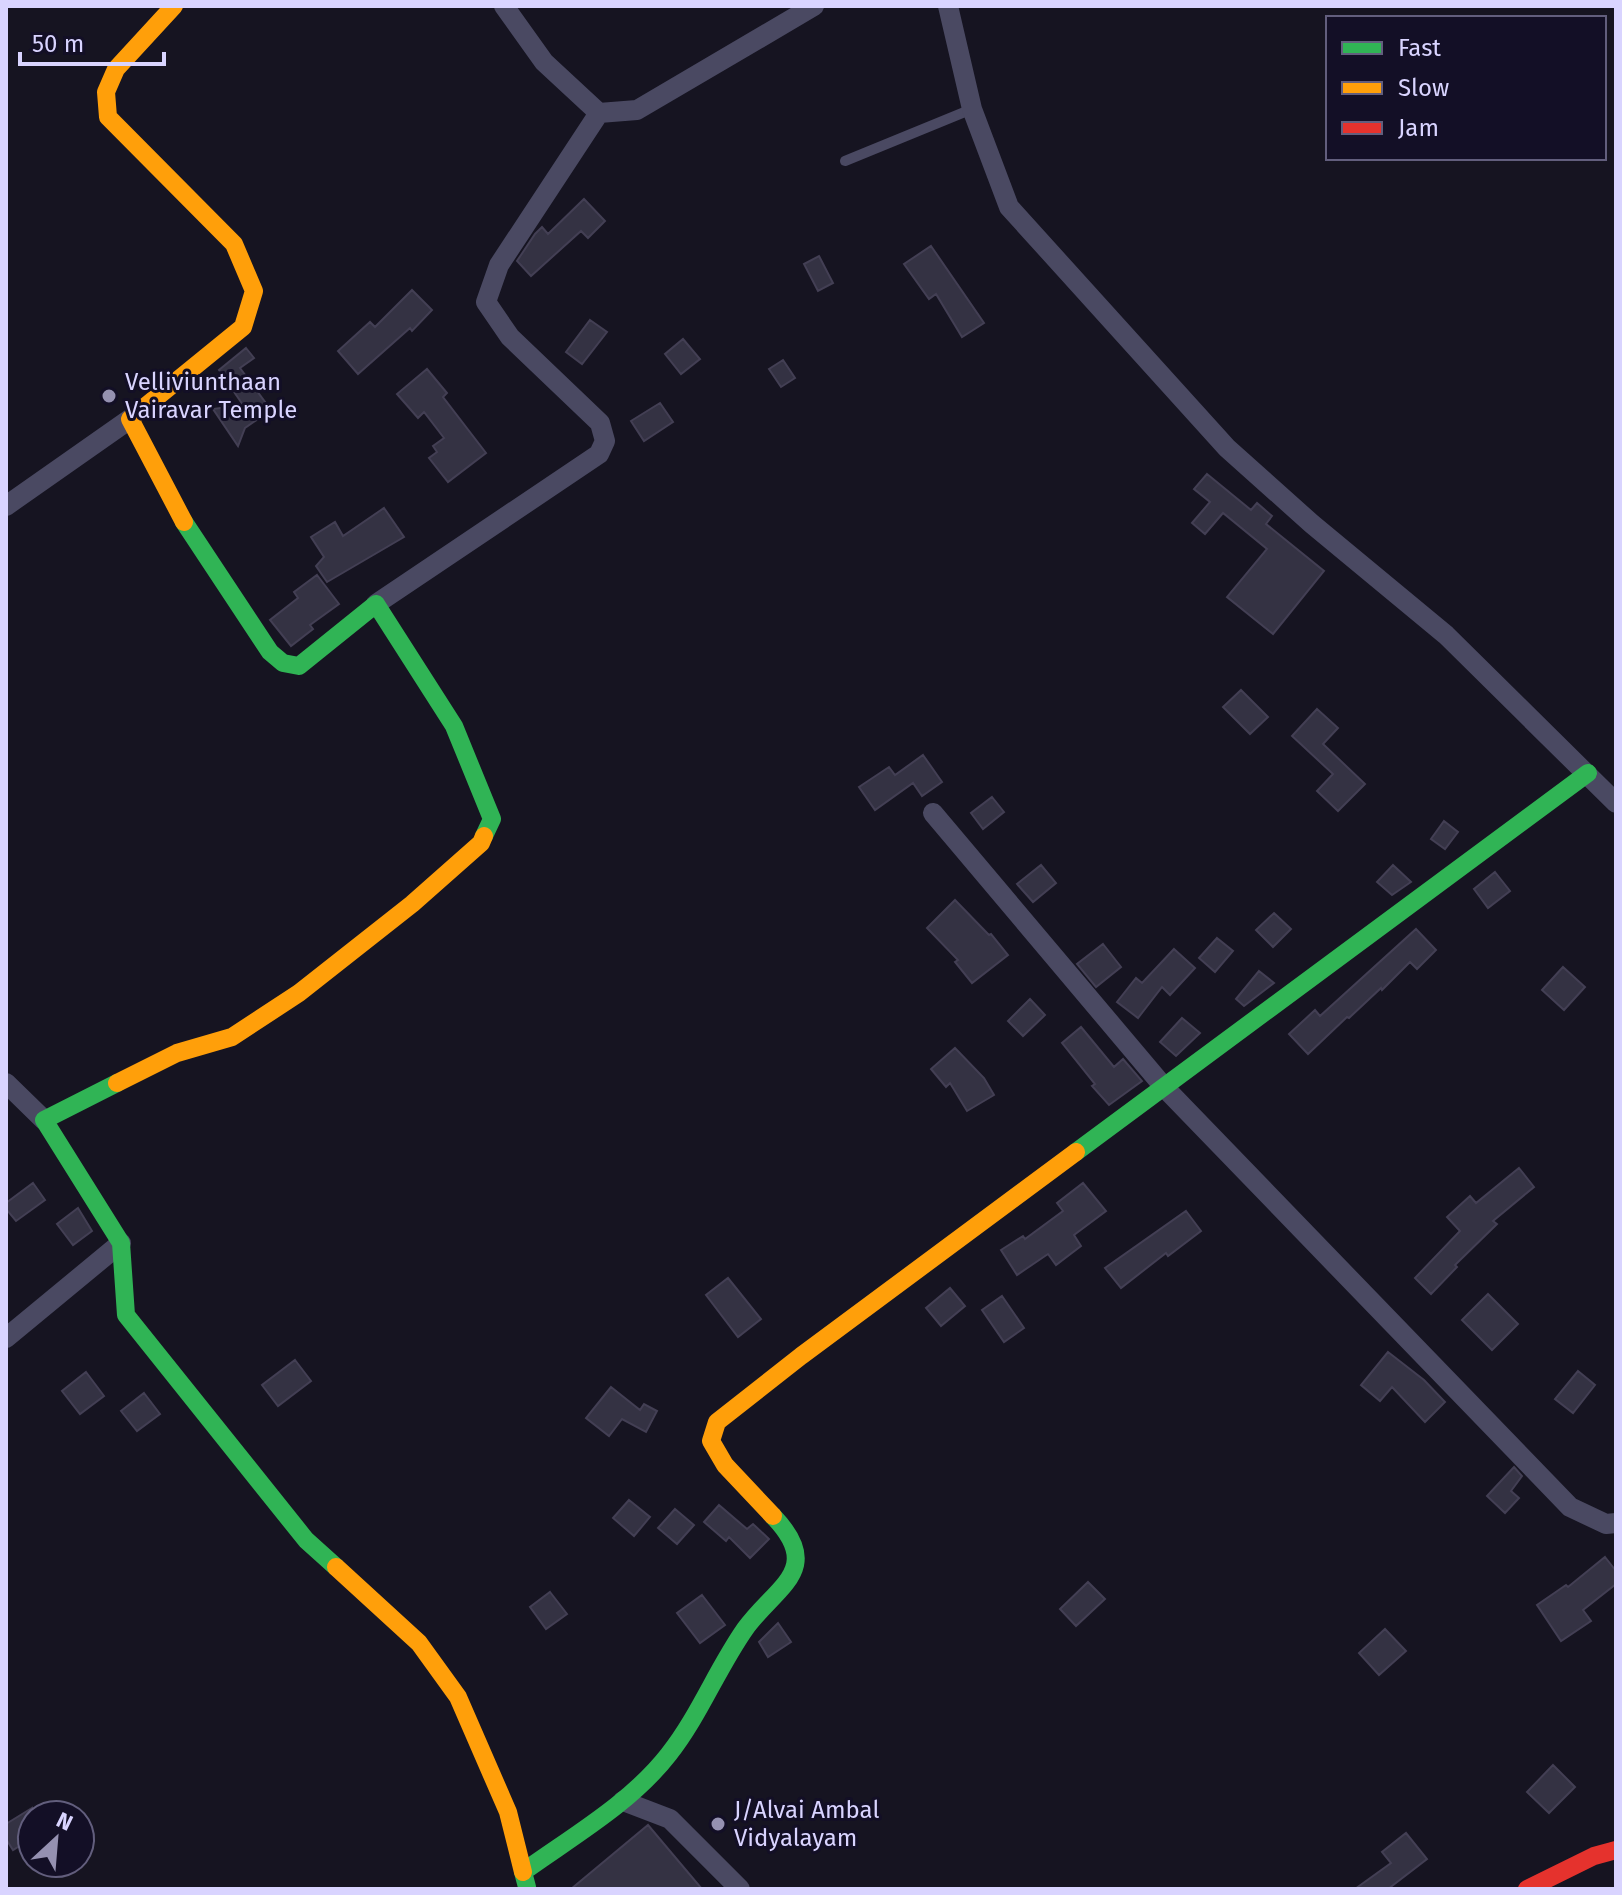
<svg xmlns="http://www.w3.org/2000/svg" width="1622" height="1895" font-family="'Fira Sans',sans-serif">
	<rect width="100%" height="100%" fill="#161421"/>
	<!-- building -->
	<path fill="#343243" stroke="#433f54" stroke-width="2" d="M584,199L605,221L588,238L581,231L531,276L517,261L535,234L542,227L548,234Z
		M931,246L984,323L962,337L936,294L929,299L904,264Z
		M819,256L833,283L818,291L804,264Z
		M412,290L432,310L412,331L410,328L358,374L338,351L370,322L375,327Z
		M590,320L607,332L582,364L566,352Z
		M683,339L700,359L681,374L665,354Z
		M246,348L254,358L240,368L271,410L245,428L238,446L213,409L243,405L219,370Z
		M783,360L795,378L781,387L769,369Z
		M427,369L447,393L443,397L486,453L448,482L429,458L437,452L433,446L444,438L424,412L418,418L397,394Z
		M660,403L673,422L644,441L631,421Z
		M1207,474L1251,510L1257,503L1272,516L1266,524L1324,571L1273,634L1227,597L1267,549L1223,513L1205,534L1192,523L1210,502L1194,489Z
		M384,508L404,537L327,582L316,566L324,557L311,537L335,522L343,536Z
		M317,575L339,604L310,625L313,629L291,646L270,620L298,598L294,592Z
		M1241,690L1268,717L1250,734L1223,707Z
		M1317,709L1338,728L1323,744L1365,784L1338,811L1317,791L1333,774L1292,736Z
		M923,755L942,782L922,796L913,783L875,810L859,787L889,767L895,775Z
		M992,797L1004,812L983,829L971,813Z
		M1444,821L1458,832L1445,849L1431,839Z
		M1041,865L1056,883L1033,902L1017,884Z
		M1393,865L1411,882L1392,895L1377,882Z
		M1495,872L1510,891L1488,908L1474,889Z
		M955,900L989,935L991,934L1008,955L972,983L955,962L958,960L927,928Z
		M1274,913L1291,929L1273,947L1256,930Z
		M1416,929L1436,950L1417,969L1410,962L1382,990L1381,988L1349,1018L1347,1017L1308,1054L1289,1034L1315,1010L1320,1016Z
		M1217,938L1233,951L1215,972L1199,958Z
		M1103,944L1121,967L1096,987L1077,964Z
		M1174,949L1195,968L1170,995L1162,987L1138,1018L1117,1002L1136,978L1142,983Z
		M1563,967L1585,987L1564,1010L1542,990Z
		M1259,971L1274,983L1244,1006L1236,999Z
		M1030,999L1045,1015L1023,1036L1008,1021Z
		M1182,1018L1200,1033L1176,1056L1160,1042Z
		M1081,1027L1114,1067L1123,1059L1142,1081L1109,1105L1092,1086L1095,1084L1062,1043Z
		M955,1048L984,1078L994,1095L967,1111L950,1083L946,1087L931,1069Z
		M1519,1168L1534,1187L1493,1221L1497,1224L1455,1265L1457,1267L1431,1294L1415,1278L1460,1231L1447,1217L1470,1196L1476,1203Z
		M33,1183L45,1200L16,1221L6,1209V1203Z
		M1083,1183L1106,1211L1074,1235L1081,1246L1056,1265L1048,1254L1017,1275L1001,1250L1023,1236L1025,1239L1063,1211L1057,1203Z
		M78,1208L92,1231L73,1245L57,1224Z
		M1186,1211L1201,1231L1168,1256L1166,1253L1121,1288L1105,1268Z
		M728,1278L761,1319L738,1337L706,1295Z
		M950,1288L965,1306L941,1326L926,1308Z
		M1488,1294L1518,1324L1492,1350L1462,1320Z
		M1002,1296L1024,1328L1004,1342L982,1310Z
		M1388,1352L1424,1380L1445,1402L1425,1422L1392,1387L1380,1401L1361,1385Z
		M295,1360L311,1381L278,1406L262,1385Z
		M1578,1371L1595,1385L1573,1413L1555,1399Z
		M86,1372L104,1396L80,1414L62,1391Z
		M611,1387L640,1410L644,1404L657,1411L646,1432L622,1419L609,1436L586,1418Z
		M144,1393L160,1414L137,1431L121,1411Z
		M1514,1467L1522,1476L1511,1491L1519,1498L1505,1513L1487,1496Z
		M629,1500L650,1517L634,1536L613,1518Z
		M719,1505L747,1529L753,1524L769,1539L750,1558L729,1537L726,1541L704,1522Z
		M675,1509L694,1525L677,1544L658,1528Z
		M1605,1557L1616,1571V1584L1583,1610L1591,1621L1561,1641L1537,1605L1566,1585L1568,1587Z
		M1088,1582L1105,1599L1076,1626L1060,1609Z
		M550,1592L567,1614L546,1629L530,1607Z
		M702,1595L725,1625L700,1643L677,1613Z
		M778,1623L791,1642L768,1657L759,1642Z
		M1385,1629L1406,1651L1379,1675L1359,1653Z
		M1553,1765L1575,1787L1549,1813L1527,1792Z
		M32,1808V1838L13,1850L6,1839V1824Z
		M648,1825L702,1889H571Z
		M1406,1833L1427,1859L1388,1889H1355L1391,1863L1382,1852Z"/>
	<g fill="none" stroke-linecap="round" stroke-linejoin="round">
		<!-- lane -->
		<path stroke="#4a4962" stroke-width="10" d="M845,161L972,109"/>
		<!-- street -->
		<path stroke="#4a4962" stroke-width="20" d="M504,6L544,62L599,113L637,110L814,6
			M948,6L972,109L1009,207L1227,448L1312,524L1446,635L1616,803
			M6,506L130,419
			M376,604L599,454L605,441L600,423L510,337L486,302L499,265L599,113
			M933,813L1164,1087L1570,1507L1606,1524L1616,1523
			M6,1083L44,1120
			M6,1338L121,1243
			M623,1801L670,1819L740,1889"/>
		<!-- fast -->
		<path stroke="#30b455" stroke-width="18" d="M184,522L270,652L283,663L299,666L376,604L454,726L492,819L484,836
			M117,1083L44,1120L121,1243L126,1315L306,1540L336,1567
			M1076,1152L1588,773
			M527,1887L523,1872C573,1836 631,1803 669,1754C699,1716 717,1669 745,1629C776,1586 825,1570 773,1516"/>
		<!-- slow -->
		<path stroke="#ff9f0a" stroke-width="18" d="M174,6L116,69L106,92L108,117L234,244L254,291L243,327L130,419L184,522
			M117,1083L177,1053L232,1037L299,993L412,904L481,843L484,836
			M773,1516L725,1465L711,1441L717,1422L801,1356L1076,1152
			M336,1567L419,1643L458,1697L508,1812L523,1872"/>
		<!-- jam -->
		<path stroke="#e5322d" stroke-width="18" d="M1527,1889L1594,1856L1616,1850"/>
	</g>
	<!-- markers -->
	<g fill="#9591b1" stroke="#130f26" stroke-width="3">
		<circle cx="109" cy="396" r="8"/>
		<circle cx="718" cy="1824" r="8"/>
	</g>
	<g text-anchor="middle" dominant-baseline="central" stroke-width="6" stroke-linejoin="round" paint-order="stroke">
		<!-- poi labels -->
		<g font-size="24" fill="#d9d4ff" stroke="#130f26" text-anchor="start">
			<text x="125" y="382">Velliviunthaan<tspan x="125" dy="28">Vairavar Temple</tspan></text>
			<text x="734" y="1810">J/Alvai Ambal<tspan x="734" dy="28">Vidyalayam</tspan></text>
		</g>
	</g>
	<!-- border -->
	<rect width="1622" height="1895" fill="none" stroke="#d9d4ff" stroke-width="16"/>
	<!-- legend -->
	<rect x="1326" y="16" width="280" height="144" fill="#130f26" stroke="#625e7d" stroke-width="2"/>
	<rect x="1342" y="42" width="40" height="12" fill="#30b455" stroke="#625e7d" stroke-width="2"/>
	<text x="1398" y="56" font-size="24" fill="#d9d4ff">Fast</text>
	<rect x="1342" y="82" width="40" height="12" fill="#ff9f0a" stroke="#625e7d" stroke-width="2"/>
	<text x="1398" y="96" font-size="24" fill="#d9d4ff">Slow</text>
	<rect x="1342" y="122" width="40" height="12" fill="#e5322d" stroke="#625e7d" stroke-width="2"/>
	<text x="1398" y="136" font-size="24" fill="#d9d4ff">Jam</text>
	<!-- north arrow -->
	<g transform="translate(56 1839) rotate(26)"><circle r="38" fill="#130f26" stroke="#625e7d" stroke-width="2"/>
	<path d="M0-6L14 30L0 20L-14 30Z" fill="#9591b1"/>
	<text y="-12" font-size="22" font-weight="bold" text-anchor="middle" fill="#d9d4ff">N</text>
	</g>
	<!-- scale -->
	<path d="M20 52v12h144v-12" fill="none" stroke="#d9d4ff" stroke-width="4"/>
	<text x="32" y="52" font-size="24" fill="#d9d4ff" stroke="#130f26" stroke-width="6" paint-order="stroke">50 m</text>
</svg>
